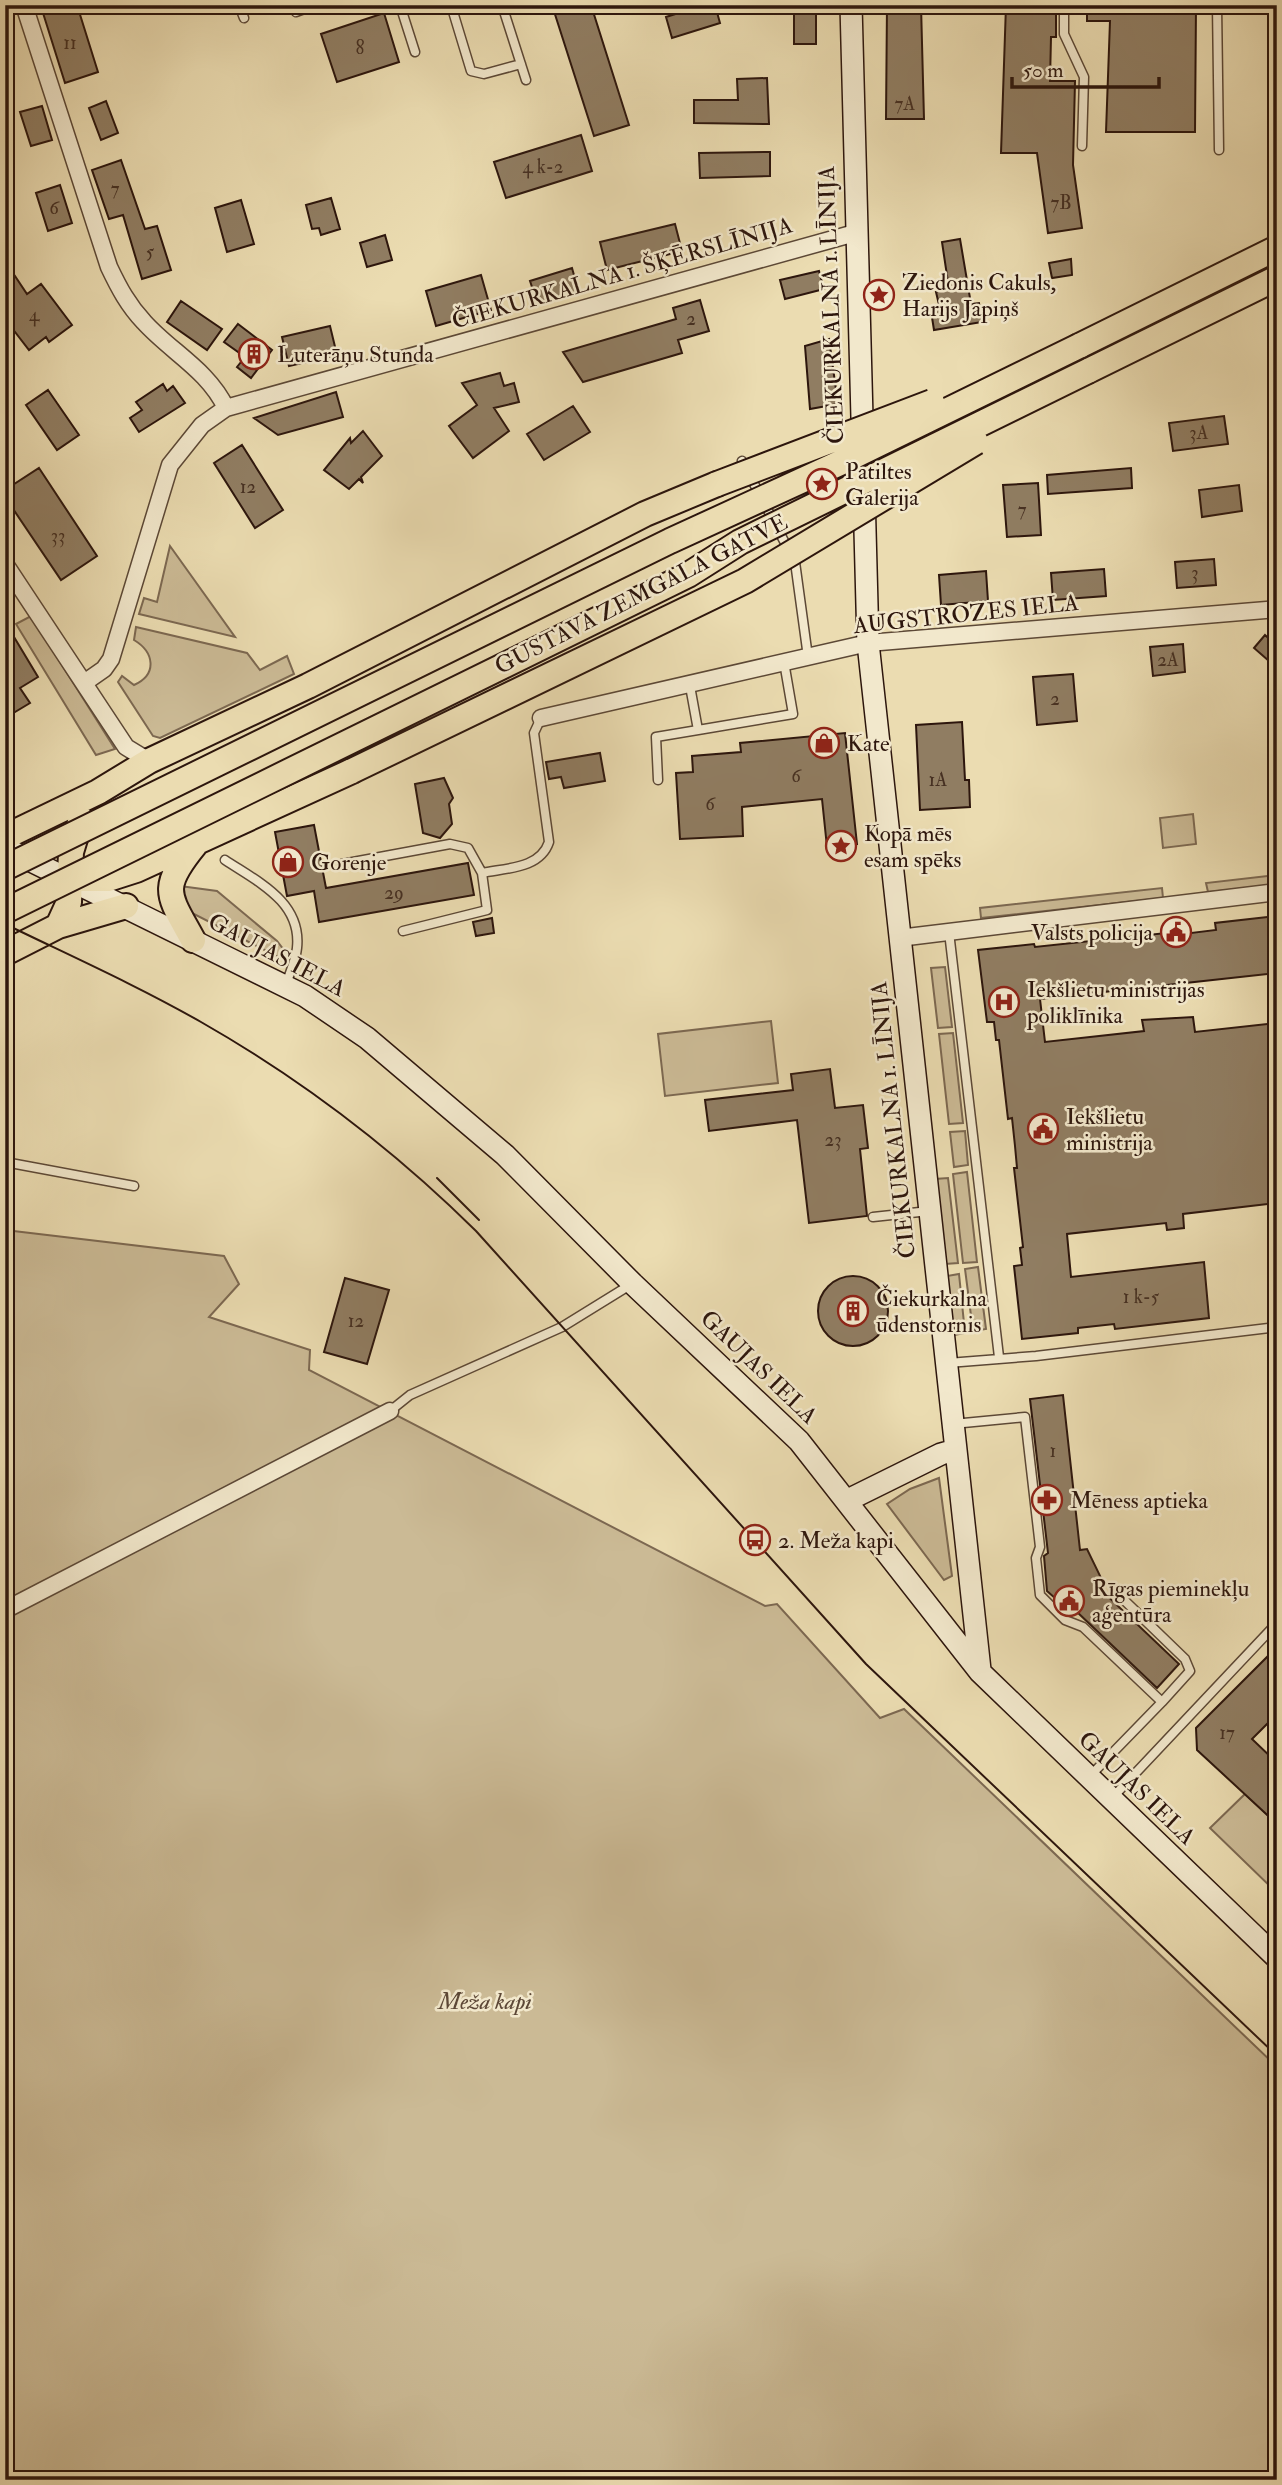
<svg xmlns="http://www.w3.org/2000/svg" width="1282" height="2485" font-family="'IM FELL Double Pica',serif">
	<rect width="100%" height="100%" fill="#ebdcb1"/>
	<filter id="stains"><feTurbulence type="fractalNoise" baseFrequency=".00286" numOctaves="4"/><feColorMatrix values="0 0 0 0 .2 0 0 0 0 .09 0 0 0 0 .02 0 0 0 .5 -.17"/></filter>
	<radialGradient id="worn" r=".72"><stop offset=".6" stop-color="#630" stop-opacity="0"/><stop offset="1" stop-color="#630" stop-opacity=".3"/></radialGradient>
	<!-- green -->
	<path fill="#cbba95" stroke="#7c6851" stroke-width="2" d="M170,546L235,637L139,614L144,598L157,602Z
		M31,616L115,749L96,755L16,624Z
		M136,627L247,653L260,670L287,656L294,674L160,738L153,736L118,682L122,676L134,685C158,674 154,652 134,640Z
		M1193,814L1196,844L1163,848L1160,818Z
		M1277,875V885L1208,892L1206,883Z
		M180,886L217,891L277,941L284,950V960L188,911Z
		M1162,888L1163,898L981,918L980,908Z
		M945,967L952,1027L938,1028L931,968Z
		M771,1021L778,1083L665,1096L658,1034Z
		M953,1033L963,1123L949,1124L939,1034Z
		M965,1131L968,1165L954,1167L950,1132Z
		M967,1172L977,1262L963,1263L953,1174Z
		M948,1178L958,1263L945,1264L935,1179Z
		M5,1230L224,1256L239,1284L209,1317L310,1350L309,1370L765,1606L777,1604L880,1718L904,1709L1277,2067V2480H5Z
		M978,1267L986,1329L973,1331L965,1269Z
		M959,1274L965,1333L954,1335L947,1276Z
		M939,1478L952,1576L944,1580L887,1504L910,1489Z
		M1245,1794L1277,1824V1893L1210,1828Z"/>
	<!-- building -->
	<path fill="#907d62" stroke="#2d160d" stroke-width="2" d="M67,5H77L98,72L65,83L43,13Z
		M552,5H591L629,125L594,136Z
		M704,5H715L720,23L672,38L666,17Z
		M794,5H816V44H794Z
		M887,5H921L924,119H886Z
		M1006,5H1056V37H1051L1050,81H1075L1073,165L1082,228L1048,233L1037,153H1001Z
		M1087,5H1196L1195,132H1106L1110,21H1087Z
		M384,13L399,62L337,82L321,34Z
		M767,78L769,124L694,123V100H738L737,79Z
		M106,101L118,133L101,140L89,108Z
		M42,106L52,140L31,146L20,112Z
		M581,135L592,171L506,198L494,162Z
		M770,152V176L700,178L699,153Z
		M121,160L145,229L157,226L171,270L142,279L123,215L109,219L92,170Z
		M60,185L72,223L48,231L36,193Z
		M331,198L340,229L321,235L319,228L312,229L306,205Z
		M241,200L254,244L227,252L215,208Z
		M675,224L682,251L607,270L600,242Z
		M385,235L392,260L367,267L360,243Z
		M960,239L971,304L979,303L982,322L934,330L931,311L940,309L936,292L949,289L942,242Z
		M1071,259L1072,275L1052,278L1049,263Z
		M5,261L27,294L41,284L72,325L49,342L46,337L29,350L5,319Z
		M572,268L579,293L538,305L530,281Z
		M819,271L824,289L785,299L780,280Z
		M481,275L491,310L436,326L426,291Z
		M700,300L709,331L678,340L682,353L583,382L563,352L676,319L673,308Z
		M181,301L222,329L207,350L167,322Z
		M238,324L272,350L251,378L237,367L245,357L224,342Z
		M330,326L337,355L289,366L282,337Z
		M829,339L838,404L810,409L805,346Z
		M500,373L504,386L514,383L519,402L494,408L509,431L473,458L449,426L477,405L462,383Z
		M163,384L167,391L173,386L185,403L139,432L130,418L142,410L136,402Z
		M48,390L79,435L57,450L26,405Z
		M336,392L343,417L278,435L254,418Z
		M573,406L590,432L544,460L527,434Z
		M1224,416L1228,444L1173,451L1169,423Z
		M363,431L382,456L361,477L363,483L359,479L349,489L324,470L350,438L351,443Z
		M242,445L283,510L255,528L214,463Z
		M39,468L97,556L61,580L5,497V490Z
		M1131,468L1132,488L1048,494L1047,475Z
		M1038,483L1041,535L1007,537L1003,485Z
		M1239,485L1242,511L1202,517L1199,490Z
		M1214,559L1216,585L1177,588L1175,562Z
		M1104,569L1106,596L1053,600L1051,573Z
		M986,571L988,601L941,605L939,575Z
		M5,622L38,677L20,688L30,703L5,718Z
		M1265,635L1277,646V668L1254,648Z
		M1183,644L1185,672L1153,676L1150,647Z
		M1073,674L1077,721L1037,725L1033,677Z
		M962,722L965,780H969L970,807L920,810L916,725Z
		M845,733L857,844L827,847L822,799L742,807L743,836L680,839L676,773L693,772L692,756L741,752L740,743Z
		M600,753L605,781L564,788L561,777L549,779L546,762Z
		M444,778L453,798L449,804L452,824L440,838L423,833L415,784Z
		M314,825L326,888L468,863L474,895L319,922L314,891L287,896L275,832Z
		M1277,916V973L1040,999L1045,1042L1144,1031L1142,1020L1193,1017L1195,1032L1277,1023V1203L1183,1214L1184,1228L1167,1230L1166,1223L1067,1234L1071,1277L1204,1262L1209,1318L1115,1329L1114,1324L1078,1328V1333L1022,1339L1014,1266L1022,1265L1020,1248L1023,1247L1014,1168H1017L1015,1146L1012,1118L1008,1119L999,1040H996L994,1022H987L978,950L1034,944L1035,947L1166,933L1167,936L1216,930L1215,923Z
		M492,918L494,933L476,936L473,922Z
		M830,1069L835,1108L863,1105L868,1148L860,1149L867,1216L809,1223L797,1120L709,1131L705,1100L793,1090L791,1074Z
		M818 1311a35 35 0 1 1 70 0a35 35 0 1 1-70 0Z
		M345,1278L389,1290L367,1364L324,1352Z
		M1063,1395L1080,1550L1087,1549L1104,1584L1100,1589L1179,1664L1157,1688L1077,1612L1074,1615L1047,1591L1044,1556L1048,1553L1030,1399Z
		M1277,1647V1714L1252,1739L1277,1763V1824L1197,1750L1196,1728Z"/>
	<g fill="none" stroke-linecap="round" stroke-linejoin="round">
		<!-- lane casing -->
		<g stroke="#5c4836" stroke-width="11">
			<path id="lane" d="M239,5L244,18
				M400,5L415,52
				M451,5L471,71L484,74L521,64
				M502,5L526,80
				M1064,5V34L1084,77L1082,146
				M1217,5L1219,150
				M296,12L315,5
				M742,461L795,562L808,657
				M690,686L698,730L793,714L784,662
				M658,780L656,737L698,730
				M225,860C258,882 302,902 297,948C296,960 289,974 286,985
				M342,864L450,844L468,848L482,873C506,868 540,869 549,842L534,733L541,718
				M403,931L487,910L482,873
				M949,932L999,1357
				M5,1162L134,1186
				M873,1217L929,1211
				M948,1363L1036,1356L1277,1327
				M390,1411L410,1395L562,1327L630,1285
				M953,1424L1025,1417L1040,1547L1036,1558L1040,1595L1065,1620L1083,1627L1162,1702L1090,1776
				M1124,1600L1185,1659L1190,1671L1162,1702
				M1113,1797L1277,1623"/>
		</g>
		<!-- street casing -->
		<g stroke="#5c4836" stroke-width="19">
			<path id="street" d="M24,5L109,267C119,288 128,305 144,322C171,352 208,370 226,408
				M5,564L126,747L149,761
				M84,683L104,669L111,659L170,465L202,425L226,408L855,233
				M541,718L868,643L1277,609
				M899,938L1277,892
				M5,1610L390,1411"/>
		</g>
		<!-- secondary casing -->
		<g stroke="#2d160d" stroke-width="24">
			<path id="secondary" d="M851,5L868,643L980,1670
				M5,848L305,996L367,1038L505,1155L633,1284L799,1441L980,1672L1277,1958
				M848,1500L941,1454L955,1450"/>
		</g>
		<!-- primary casing -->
		<g stroke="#2d160d" stroke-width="28">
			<path id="primary" d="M1079,346L1277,248
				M1088,371L1277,278
				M5,837L98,792L149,761L308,686L645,514L717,484
				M72,879H108L136,870L352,771
				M58,926L69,902L71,852L81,819
				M193,940C168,894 159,889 195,845
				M5,953L58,926L126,906"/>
		</g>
		<!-- lane -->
		<use href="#lane" stroke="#f2e8cc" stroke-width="8"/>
		<!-- street -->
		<use href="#street" stroke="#f2e8cc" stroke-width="16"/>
		<!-- secondary -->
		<use href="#secondary" stroke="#f2e8cc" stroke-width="21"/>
		<!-- primary -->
		<use href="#primary" stroke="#ebdcb1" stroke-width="24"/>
		<!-- tram -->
		<path stroke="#2d160d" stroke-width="2" d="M5,924C71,956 138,986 201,1022C301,1079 394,1150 476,1231L866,1664L1277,2056
			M437,1178L479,1220"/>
		<!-- primary-bridge casing -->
		<g stroke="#2d160d" stroke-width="28" stroke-linecap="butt">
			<path id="primary-bridge" d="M717,484L932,402
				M352,771L745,581L976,442
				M5,868L670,541L842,462L1079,346
				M5,911L688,575L740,542L1088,371"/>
		</g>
		<!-- primary-bridge -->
		<use href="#primary-bridge" stroke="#ebdcb1" stroke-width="24"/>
	</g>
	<!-- icons -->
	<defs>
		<g id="sight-ring" transform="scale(1.575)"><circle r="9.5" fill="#f2e8cc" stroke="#8f2418" stroke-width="1.5"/><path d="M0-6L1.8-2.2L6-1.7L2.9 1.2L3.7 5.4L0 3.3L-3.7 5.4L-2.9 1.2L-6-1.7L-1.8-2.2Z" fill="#8f2418"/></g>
		<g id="building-ring" transform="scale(1.575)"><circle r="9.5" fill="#f2e8cc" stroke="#8f2418" stroke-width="1.5"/><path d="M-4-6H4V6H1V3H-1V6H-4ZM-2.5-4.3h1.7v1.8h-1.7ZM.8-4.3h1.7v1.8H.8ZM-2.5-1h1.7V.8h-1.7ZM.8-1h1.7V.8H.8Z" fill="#8f2418"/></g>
		<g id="shop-ring" transform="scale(1.575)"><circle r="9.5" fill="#f2e8cc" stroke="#8f2418" stroke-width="1.5"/><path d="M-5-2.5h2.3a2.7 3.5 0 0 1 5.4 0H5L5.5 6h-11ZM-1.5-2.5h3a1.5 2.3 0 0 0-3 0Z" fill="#8f2418"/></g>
		<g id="civic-ring" transform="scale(1.575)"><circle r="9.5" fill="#f2e8cc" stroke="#8f2418" stroke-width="1.5"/><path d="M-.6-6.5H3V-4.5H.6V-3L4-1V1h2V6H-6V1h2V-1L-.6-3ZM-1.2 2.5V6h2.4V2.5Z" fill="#8f2418"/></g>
		<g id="hospital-ring" transform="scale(1.575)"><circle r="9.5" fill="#f2e8cc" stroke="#8f2418" stroke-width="1.5"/><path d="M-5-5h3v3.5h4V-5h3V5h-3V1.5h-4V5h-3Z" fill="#8f2418"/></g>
		<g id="pharmacy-ring" transform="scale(1.575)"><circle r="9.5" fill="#f2e8cc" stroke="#8f2418" stroke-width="1.5"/><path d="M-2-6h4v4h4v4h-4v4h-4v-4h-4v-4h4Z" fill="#8f2418"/></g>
		<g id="bus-ring" transform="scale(1.575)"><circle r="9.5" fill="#f2e8cc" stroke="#8f2418" stroke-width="1.5"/><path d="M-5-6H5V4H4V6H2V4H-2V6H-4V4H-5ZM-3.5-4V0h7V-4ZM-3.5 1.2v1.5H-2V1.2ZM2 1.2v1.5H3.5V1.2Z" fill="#8f2418"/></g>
	</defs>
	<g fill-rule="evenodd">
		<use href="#sight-ring" x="879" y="295"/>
		<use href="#building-ring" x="254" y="354"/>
		<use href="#sight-ring" x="822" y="484"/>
		<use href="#shop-ring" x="824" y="743"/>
		<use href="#sight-ring" x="841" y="846"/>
		<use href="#shop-ring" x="288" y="862"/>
		<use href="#civic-ring" x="1176" y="932"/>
		<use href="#hospital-ring" x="1004" y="1002"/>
		<use href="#civic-ring" x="1043" y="1129"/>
		<use href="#building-ring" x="853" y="1311"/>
		<use href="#pharmacy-ring" x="1047" y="1500"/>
		<use href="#bus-ring" x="755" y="1540"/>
		<use href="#civic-ring" x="1069" y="1601"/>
	</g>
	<g text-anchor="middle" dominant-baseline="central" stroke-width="5" stroke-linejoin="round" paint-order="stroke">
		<!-- number labels -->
		<g font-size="19" fill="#463022">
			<text x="70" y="43">11</text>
			<text x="360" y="48">8</text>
			<text x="905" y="104">7A</text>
			<text x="543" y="167">4 k-2</text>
			<text x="115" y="189">7</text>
			<text x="1061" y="203">7B</text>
			<text x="54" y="208">6</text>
			<text x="150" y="252">5</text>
			<text x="34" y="315">4</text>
			<text x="691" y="319">2</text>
			<text x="1199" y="433">3A</text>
			<text x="248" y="487">12</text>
			<text x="1022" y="510">7</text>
			<text x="58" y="536">33</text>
			<text x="1195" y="573">3</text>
			<text x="1168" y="660">2A</text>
			<text x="1055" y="699">2</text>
			<text x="796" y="776">6</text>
			<text x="938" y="780">1A</text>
			<text x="710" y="804">6</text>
			<text x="394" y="893">29</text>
			<text x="833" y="1140">23</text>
			<text x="1141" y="1297">1 k-5</text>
			<text x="356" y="1321">12</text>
			<text x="1053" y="1451">1</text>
			<text x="1227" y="1733">17</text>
		</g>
		<!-- street labels -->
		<g font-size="23" fill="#2d160d" stroke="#f2e8cc">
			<text transform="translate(622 273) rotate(-16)">ČIEKURKALNA 1. ŠĶĒRSLĪNIJA</text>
			<text transform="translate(831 305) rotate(-92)">ČIEKURKALNA 1. LĪNIJA</text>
			<text transform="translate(641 594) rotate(-27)">GUSTAVA ZEMGALA GATVE</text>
			<text transform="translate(966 614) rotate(-6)">AUGSTROZES IELA</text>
			<text transform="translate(277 955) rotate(28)">GAUJAS IELA</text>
			<text transform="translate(893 1120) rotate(-96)">ČIEKURKALNA 1. LĪNIJA</text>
			<text transform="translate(759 1367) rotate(44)">GAUJAS IELA</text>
			<text transform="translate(1137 1788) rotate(44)">GAUJAS IELA</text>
		</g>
		<!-- poi labels -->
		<g font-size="23" fill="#2d160d" stroke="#f2e8cc" text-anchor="start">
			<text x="902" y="282">Ziedonis Cakuls,<tspan x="902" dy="26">Harijs Japiņš</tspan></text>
			<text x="277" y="354">Luterāņu Stunda</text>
			<text x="845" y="471">Patiltes<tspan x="845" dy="26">Galerija</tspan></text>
			<text x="847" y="743">Kate</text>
			<text x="864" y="833">Kopā mēs<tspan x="864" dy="26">esam spēks</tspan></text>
			<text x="311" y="862">Gorenje</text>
			<text x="1153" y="932" text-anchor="end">Valsts policija</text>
			<text x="1027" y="989">Iekšlietu ministrijas<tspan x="1027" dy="26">poliklīnika</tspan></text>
			<text x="1066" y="1116">Iekšlietu<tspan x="1066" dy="26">ministrija</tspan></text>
			<text x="876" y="1298">Čiekurkalna<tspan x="876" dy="26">ūdenstornis</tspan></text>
			<text x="1070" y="1500">Mēness aptieka</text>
			<text x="778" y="1540">2. Meža kapi</text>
			<text x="1092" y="1588">Rīgas pieminekļu<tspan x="1092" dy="26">aģentūra</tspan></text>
		</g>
		<!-- park labels -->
		<g font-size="23" font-style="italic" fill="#5c4736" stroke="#f2e8cc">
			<text x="485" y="2001">Meža kapi</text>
		</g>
	</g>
	<!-- margin -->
	<rect width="1282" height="2485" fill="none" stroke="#ebdcb1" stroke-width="28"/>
	<rect x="7" y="7" width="1268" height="2471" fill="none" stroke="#2d160d" stroke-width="3.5"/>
	<rect x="14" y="14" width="1254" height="2457" fill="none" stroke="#2d160d" stroke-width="2"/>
	<!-- scale -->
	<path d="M1012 77v10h147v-10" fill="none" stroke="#2d160d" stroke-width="3.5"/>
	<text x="1023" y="77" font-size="21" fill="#2d160d" stroke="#f2e8cc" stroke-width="5" paint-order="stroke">50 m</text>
	<rect width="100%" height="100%" filter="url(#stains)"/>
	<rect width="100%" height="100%" fill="url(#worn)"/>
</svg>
